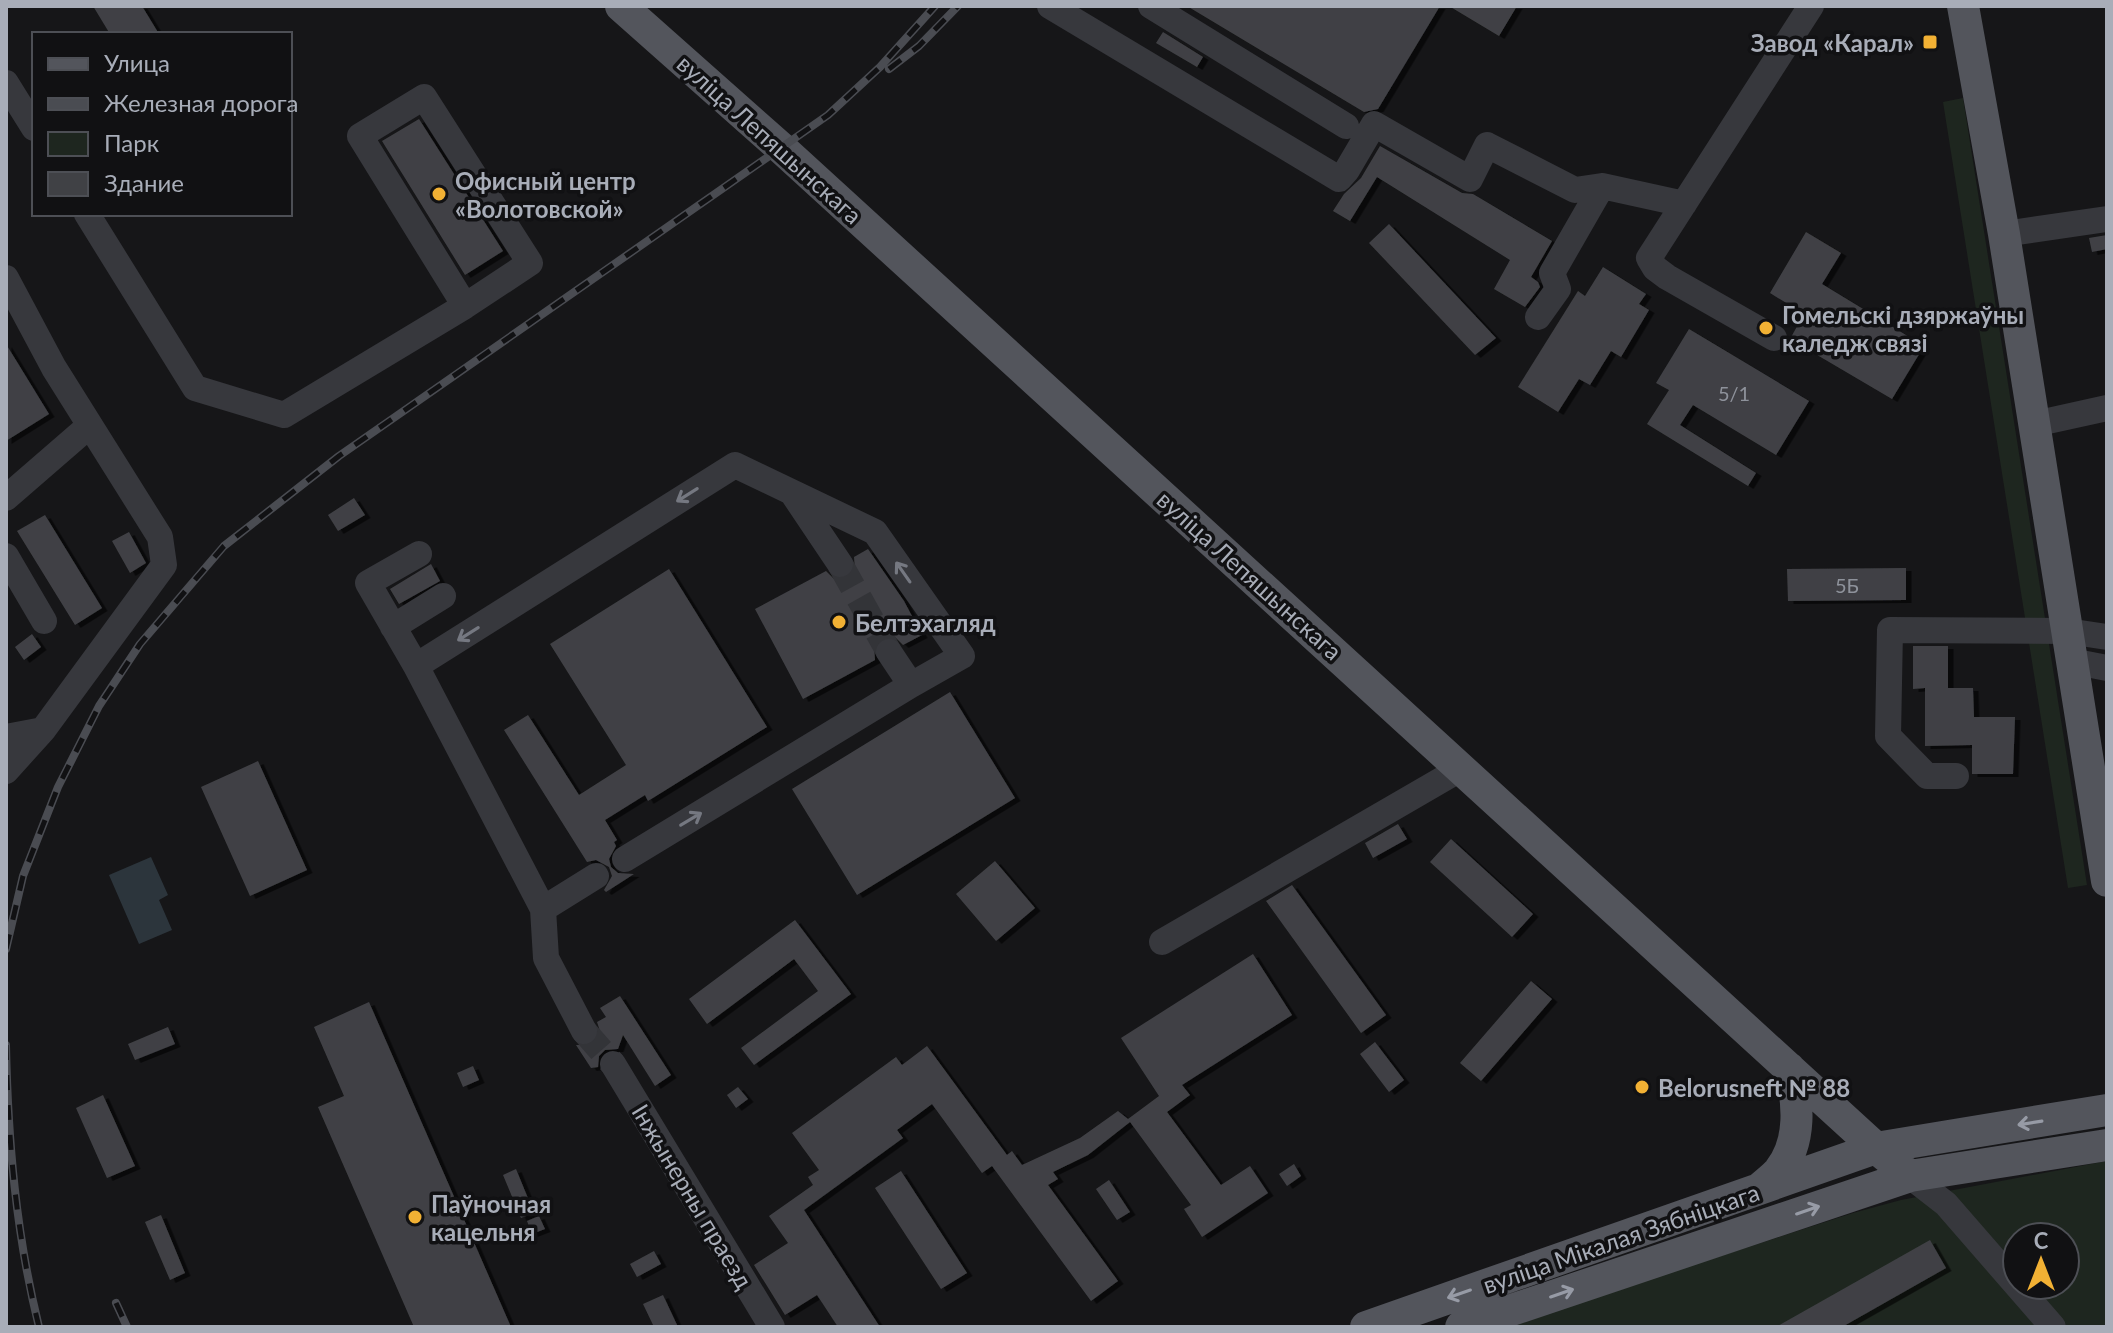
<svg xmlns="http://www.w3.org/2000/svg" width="2113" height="1333" font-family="Lato,sans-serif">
	<defs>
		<filter id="shadow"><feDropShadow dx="5.5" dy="3" stdDeviation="0" flood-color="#0009"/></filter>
	</defs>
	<rect width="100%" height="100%" fill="#161618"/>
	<!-- green -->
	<path fill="#1e261f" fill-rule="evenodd" d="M1963,98L2087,885L2068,888L1943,102Z
		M2107,1161V1327H1501L1853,1213L1901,1200ZM2017,1237H2065V1285H2017Z"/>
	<!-- water -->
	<path fill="#2c353c" d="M151,857L168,895L159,900L172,930L139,944L109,875Z"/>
	<!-- building -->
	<path fill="#404145" filter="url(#shadow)" d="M93,6H142L159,34H110Z
		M1187,6H1440L1378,109L1364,112Z
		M1449,6H1517L1499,36Z
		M1163,32L1203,57L1197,67L1156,43Z
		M419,119L503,251L465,275L382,141Z
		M1380,146L1462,193L1473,194L1552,241L1531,277L1538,282L1540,287L1525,307L1494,289L1510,260L1377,177L1350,221L1333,211L1344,194L1361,178Z
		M1389,224L1496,338L1475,355L1369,243Z
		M1806,232L1841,253L1822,284L1924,346L1892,399L1790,339L1804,314L1770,293Z
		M2107,235V249L2092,252L2089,238Z
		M1603,267L1646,294L1639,304L1649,310L1621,357L1611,351L1590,385L1579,379L1558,412L1518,387L1578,291L1585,296Z
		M1689,329L1809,401L1776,455L1693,405L1680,425L1756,473L1748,486L1647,424L1669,390L1656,383Z
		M6,344L49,414L6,441Z
		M354,498L365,515L338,531L328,515Z
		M45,515L102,608L75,625L17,531Z
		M129,532L146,563L130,573L112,541Z
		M868,549L904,601L922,635L903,645L895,637L881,638L874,646L875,660L803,699L755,609L826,571L834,579L848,578L855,570L854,557Z
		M431,564L440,581L399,604L390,589Z
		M1906,568V600L1788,601L1787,569Z
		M669,569L767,727L648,801L645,795L605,820L617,840L614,842L616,846L609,859L611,867L618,873L634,874L606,892L604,890L612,876L609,867L596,860L587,862L504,730L528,715L579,795L626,765L550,644Z
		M32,634L41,647L24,660L15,647Z
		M1913,646H1948V688H1973L1974,717H2015L2013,774H1972V745L1925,746V688L1913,689Z
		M950,692L1015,798L857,895L792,789Z
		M258,761L307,870L250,896L201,787Z
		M1398,824L1407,839L1373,858L1365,843Z
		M1451,839L1533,914L1512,937L1430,862Z
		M995,861L1035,908L996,941L956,894Z
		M1292,885L1386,1015L1361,1033L1266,901Z
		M795,920L851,994L754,1065L741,1048L818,991L794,959L707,1024L689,999Z
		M1253,954L1292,1015L1182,1085L1190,1095L1167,1112L1221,1185L1250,1166L1268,1193L1202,1237L1184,1209L1191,1205L1130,1122L1088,1155L1053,1172L1058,1179L1048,1185L1118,1281L1091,1301L992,1166L982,1173L932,1104L897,1130L903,1138L804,1210L880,1327H838L817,1295L785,1315L754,1265L788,1243L769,1216L813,1185L808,1177L819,1170L792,1133L896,1057L902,1065L927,1046L1007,1155L1012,1151L1022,1165L1080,1138L1118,1111L1128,1119L1159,1096L1121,1038Z
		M1531,981L1552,999L1481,1081L1460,1063Z
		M620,996L671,1075L655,1086L623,1035L618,1049L605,1050L599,1056L598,1067L591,1068L576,1045H591L597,1040L600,1031L597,1022L606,1017L600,1008Z
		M369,1002L511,1327H414L318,1107L344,1096L314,1027Z
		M168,1027L175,1044L135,1060L128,1044Z
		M1375,1042L1404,1080L1389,1092L1360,1054Z
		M473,1066L479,1080L463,1087L457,1073Z
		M738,1087L748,1099L736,1108L727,1095Z
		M103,1095L135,1166L107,1178L76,1108Z
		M1294,1164L1301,1176L1287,1186L1279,1174Z
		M516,1169L534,1213L521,1218L503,1175Z
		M901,1171L967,1273L941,1289L875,1188Z
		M1109,1180L1130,1212L1117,1220L1096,1189Z
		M161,1215L185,1273L170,1280L145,1222Z
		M539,1216L545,1229L532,1234L527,1221Z
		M1930,1240L1946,1268L1842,1327H1776Z
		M654,1251L661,1264L637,1277L630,1264Z
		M663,1295L678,1327H654L643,1304Z"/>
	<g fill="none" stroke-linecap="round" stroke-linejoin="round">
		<!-- minor-tunnel -->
		<path stroke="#333438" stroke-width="26" stroke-dasharray="26 13" stroke-linecap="butt" d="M840,564L889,652
			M584,1031L613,1064"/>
		<!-- minor -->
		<path stroke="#37383d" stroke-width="26" d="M1050,6L1339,179L1347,170L1374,124L1470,179L1487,145L1575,190L1602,186L1684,204
			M1151,6L1346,126
			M6,83L34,128
			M87,214L195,388L284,415L465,306L530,263L424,97L360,136L465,306
			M2004,234L2107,219
			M6,278L54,368L160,537L164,565L43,730L6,737
			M1538,317L1558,289L1552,273L1602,186
			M1774,338L1667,277L1655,268L1649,258L1811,6
			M2034,424L2107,408
			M793,494L840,564
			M6,498L89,426
			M419,554L368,583L416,666L543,909L546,958L584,1031
			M6,556L44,621
			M393,627L443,596
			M2071,661L2107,668
			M416,666L735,465L875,532L962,656L911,685
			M6,771L43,730
			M1956,776H1927L1888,736L1890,630L2067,631L2107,637
			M625,859L911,685L889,652
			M543,909L596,876
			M1162,942L1462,768
			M613,1064L772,1327
			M1910,1176L1946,1204L2053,1327"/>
		<!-- major -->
		<path stroke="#53555c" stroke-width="32" d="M621,6L780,147L1876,1148L1910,1176
			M1963,6L2004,234L2107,881
			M1760,1188C1766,1183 1774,1177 1779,1171C1802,1142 1799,1101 1789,1068
			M1366,1327L1876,1148L2107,1110
			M1461,1327L1910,1176L2107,1145"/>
		<!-- rail casing -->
		<g stroke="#4a4c52" stroke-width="8">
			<path id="rail" d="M889,69L919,46L958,6
				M6,949L23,876L58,787L99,706L140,644L224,546L339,456L828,115L880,67L935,6
				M6,1045C8,1141 16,1234 39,1327
				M116,1303L127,1327"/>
		</g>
		<!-- rail -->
		<use href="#rail" stroke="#111113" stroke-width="5" stroke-dasharray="15" stroke-linecap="butt"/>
	</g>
	<!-- one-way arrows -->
	<defs><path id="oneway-shaft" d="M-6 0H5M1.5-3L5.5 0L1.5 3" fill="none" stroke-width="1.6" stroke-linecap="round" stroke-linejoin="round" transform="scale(2)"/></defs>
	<g stroke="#757881">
		<use href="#oneway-shaft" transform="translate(687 495) rotate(148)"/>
		<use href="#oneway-shaft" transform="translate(903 572) rotate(-125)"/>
		<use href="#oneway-shaft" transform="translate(468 634) rotate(148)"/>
		<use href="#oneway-shaft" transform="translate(691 819) rotate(-31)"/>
	</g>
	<g stroke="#979ba6">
		<use href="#oneway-shaft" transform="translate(2030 1123) rotate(171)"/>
		<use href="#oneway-shaft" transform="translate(1808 1210) rotate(-19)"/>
		<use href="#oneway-shaft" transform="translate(1562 1293) rotate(-19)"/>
		<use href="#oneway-shaft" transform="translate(1459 1294) rotate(161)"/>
	</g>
	<!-- markers -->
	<g fill="#f2b134" stroke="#111113" stroke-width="3">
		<rect x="1922" y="34" width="16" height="16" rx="4"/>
		<circle cx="439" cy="194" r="8"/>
		<circle cx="1766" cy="328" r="8"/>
		<circle cx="839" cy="622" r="8"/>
		<circle cx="1642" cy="1087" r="8"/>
		<circle cx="415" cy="1217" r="8"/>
	</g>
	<g text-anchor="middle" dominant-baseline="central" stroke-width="7" stroke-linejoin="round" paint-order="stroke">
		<!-- number labels -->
		<g font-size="20" fill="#8e929b">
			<text x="1734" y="393">5/1</text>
			<text x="1847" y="585">5Б</text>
		</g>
		<!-- poi labels -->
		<g font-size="24" font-weight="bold" fill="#a8adb8" stroke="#111113" text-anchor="start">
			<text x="1914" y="42" text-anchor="end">Завод «Карал»</text>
			<text x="455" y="180">Офисный центр<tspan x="455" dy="28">«Волотовской»</tspan></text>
			<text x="1782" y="314">Гомельскі дзяржаўны<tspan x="1782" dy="28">каледж связі</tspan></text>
			<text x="855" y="622">Белтэхагляд</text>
			<text x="1658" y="1087">Belorusneft № 88</text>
			<text x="431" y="1203">Паўночная<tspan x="431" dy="28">кацельня</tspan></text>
		</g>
		<!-- street labels -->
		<g font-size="24" fill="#a8adb8" stroke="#111113">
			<text transform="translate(770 139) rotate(42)">вуліца Лепяшынскага</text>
			<text transform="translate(1250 575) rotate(42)">вуліца Лепяшынскага</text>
			<text transform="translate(693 1196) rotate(59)">Інжынерны праезд</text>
			<text transform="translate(1621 1238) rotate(-19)">вуліца Мікалая Зябніцкага</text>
		</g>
	</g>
	<!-- border -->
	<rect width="2113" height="1333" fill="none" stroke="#a8adb8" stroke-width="16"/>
	<!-- legend -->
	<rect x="32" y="32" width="260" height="184" fill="#111113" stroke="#4d4f55" stroke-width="2"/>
	<rect x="48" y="58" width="40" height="12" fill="#53555c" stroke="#4d4f55" stroke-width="2"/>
	<text x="104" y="72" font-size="24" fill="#a8adb8">Улица</text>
	<rect x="48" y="98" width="40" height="12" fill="#4a4c52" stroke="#4d4f55" stroke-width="2"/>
	<text x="104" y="112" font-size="24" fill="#a8adb8">Железная дорога</text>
	<rect x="48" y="132" width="40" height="24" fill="#1e261f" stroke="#4d4f55" stroke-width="2"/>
	<text x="104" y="152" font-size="24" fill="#a8adb8">Парк</text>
	<rect x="48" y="172" width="40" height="24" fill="#404145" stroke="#4d4f55" stroke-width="2"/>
	<text x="104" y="192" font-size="24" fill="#a8adb8">Здание</text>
	<!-- north arrow -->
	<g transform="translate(2041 1261)"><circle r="38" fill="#111113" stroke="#4d4f55" stroke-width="2"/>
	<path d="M0-6L14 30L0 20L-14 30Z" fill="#f2b134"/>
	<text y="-12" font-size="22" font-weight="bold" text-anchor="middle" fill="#a8adb8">С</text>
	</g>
</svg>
